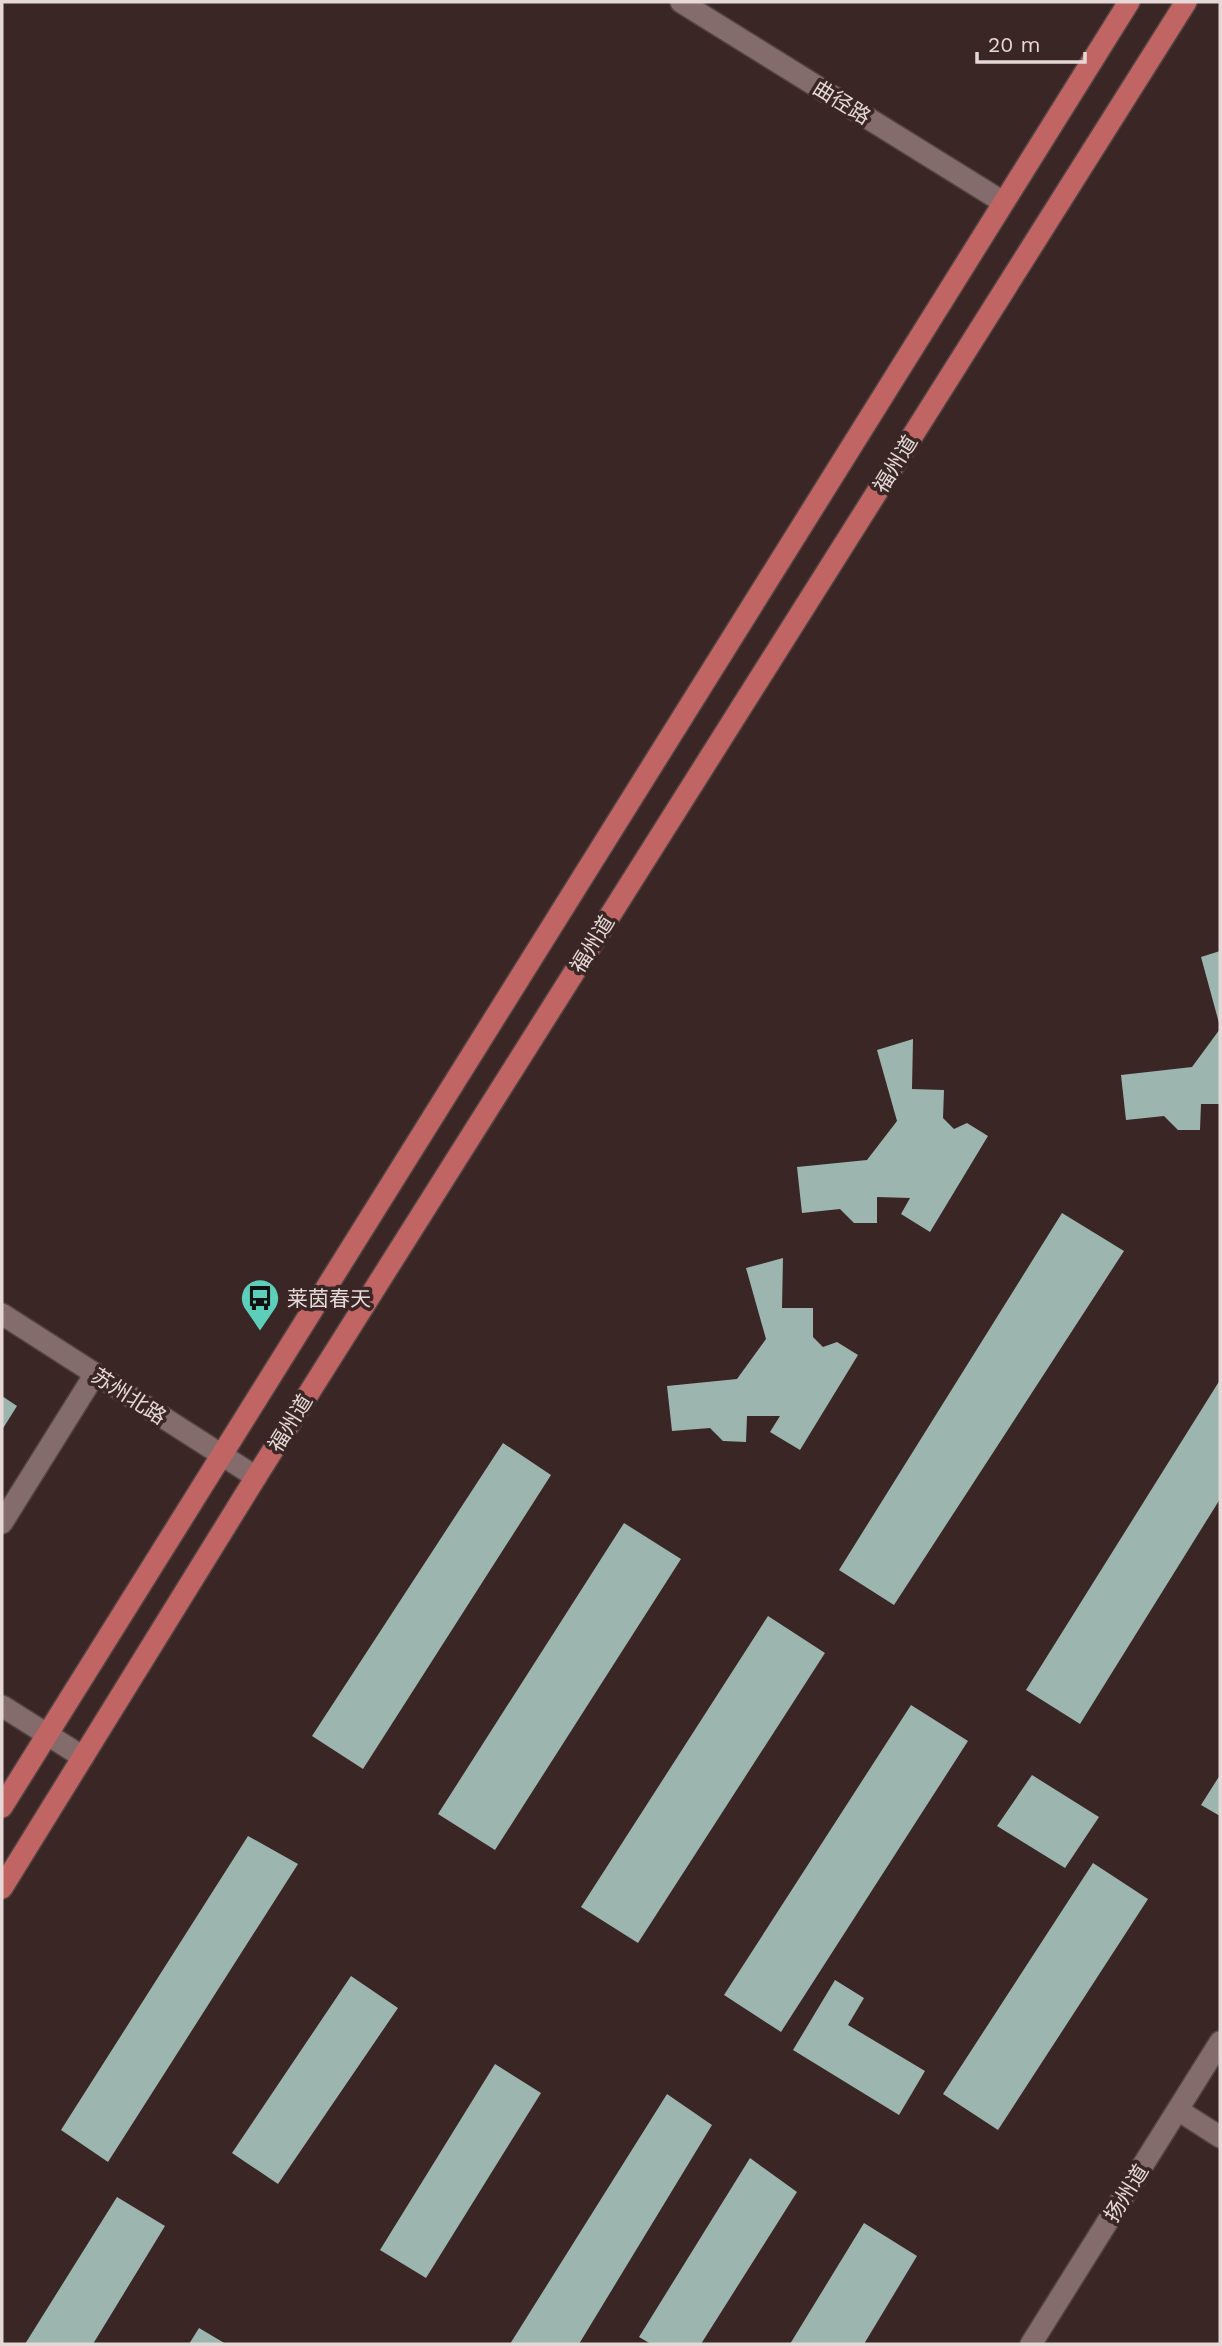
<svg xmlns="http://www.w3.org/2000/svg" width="1222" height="2346" font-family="'Work Sans','Noto Sans SC',sans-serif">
	<rect width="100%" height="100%" fill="#392625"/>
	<!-- building -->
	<path fill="#9db5af" d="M1220,951V1023H1219L1201,957Z
		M1220,1029V1104H1201L1200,1130H1178L1164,1116L1126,1120L1121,1075L1192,1067Z
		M913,1039L912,1089L944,1090L943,1118L954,1129L967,1123L988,1136L930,1232L901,1214L910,1198L877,1197V1223H854L840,1209L802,1213L797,1167L867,1160L897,1121L877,1050Z
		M1062,1213L1124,1251L894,1605L839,1570Z
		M783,1258L782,1308H813V1337L823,1347L837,1342L858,1355L800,1450L770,1432L780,1416H747L746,1442L723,1441L710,1428L672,1431L667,1386L737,1379L766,1339L746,1268Z
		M1220,1380V1499L1080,1724L1026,1690Z
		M2,1396L17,1406L2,1430Z
		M503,1443L551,1475L363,1769L312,1736Z
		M624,1523L681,1559L495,1850L438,1814Z
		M768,1616L825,1653L638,1943L581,1907Z
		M911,1705L968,1741L781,2032L724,1995Z
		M1032,1775L1099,1817L1065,1868L997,1826Z
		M1220,1775V1816L1201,1805Z
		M248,1836L298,1864L108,2162L61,2130Z
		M1093,1863L1148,1899L998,2130L943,2094Z
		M351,1976L398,2008L278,2184L232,2153Z
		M835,1980L864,1998L848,2025L925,2071L899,2115L793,2050Z
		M495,2064L541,2093L426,2278L380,2250Z
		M667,2094L712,2125L579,2344H510Z
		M750,2158L797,2192L701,2344H651L639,2337Z
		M117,2197L165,2226L93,2344H25Z
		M864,2223L917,2256L864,2344H790Z
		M199,2328L226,2344H189Z"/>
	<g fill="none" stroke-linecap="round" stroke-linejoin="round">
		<!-- minor casing -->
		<g stroke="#534342" stroke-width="24">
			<path id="minor" d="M681,2L1003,202
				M2,1314L256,1477
				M2,1523L95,1374
				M2,1706L83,1757
				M1178,2110L1220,2137
				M1031,2344L1220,2042"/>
		</g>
		<!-- major casing -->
		<g stroke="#534342" stroke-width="24">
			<path id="major" d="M2,1807L1129,2
				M2,1888L256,1477L1186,2"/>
		</g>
		<!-- minor -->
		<use href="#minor" stroke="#836c6b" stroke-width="21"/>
		<!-- major -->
		<use href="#major" stroke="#c16564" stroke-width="21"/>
	</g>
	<!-- icons -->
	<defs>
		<g id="bus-pin" transform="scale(2.0125)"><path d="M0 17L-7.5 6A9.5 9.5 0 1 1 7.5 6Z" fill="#5dceb9" stroke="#392625"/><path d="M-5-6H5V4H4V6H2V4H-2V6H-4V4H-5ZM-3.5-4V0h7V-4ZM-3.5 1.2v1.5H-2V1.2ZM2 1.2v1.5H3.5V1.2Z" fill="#111"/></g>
	</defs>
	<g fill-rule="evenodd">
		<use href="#bus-pin" x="260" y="1298"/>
	</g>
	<g text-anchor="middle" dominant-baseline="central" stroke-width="7" stroke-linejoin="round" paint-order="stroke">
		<!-- street labels -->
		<g font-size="21" fill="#e5d8d7" stroke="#392625">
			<text transform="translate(842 102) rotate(32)">曲径路</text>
			<text transform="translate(895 464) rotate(-58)">福州道</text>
			<text transform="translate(592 944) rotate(-58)">福州道</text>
			<text transform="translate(129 1396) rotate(33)">苏州北路</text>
			<text transform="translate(290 1423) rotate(-58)">福州道</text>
			<text transform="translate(1126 2193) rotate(-58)">扬州道</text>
		</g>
		<!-- poi labels -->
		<g font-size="21" fill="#e5d8d7" stroke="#392625" text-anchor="start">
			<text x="287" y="1298">莱茵春天</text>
		</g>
	</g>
	<!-- border -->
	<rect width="1222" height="2346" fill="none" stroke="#e5d8d7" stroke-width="7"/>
	<!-- scale -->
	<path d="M977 52v10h108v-10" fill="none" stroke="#e5d8d7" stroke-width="3.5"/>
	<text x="988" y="52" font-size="21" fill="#e5d8d7" stroke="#392625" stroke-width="5" paint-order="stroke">20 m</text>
</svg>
